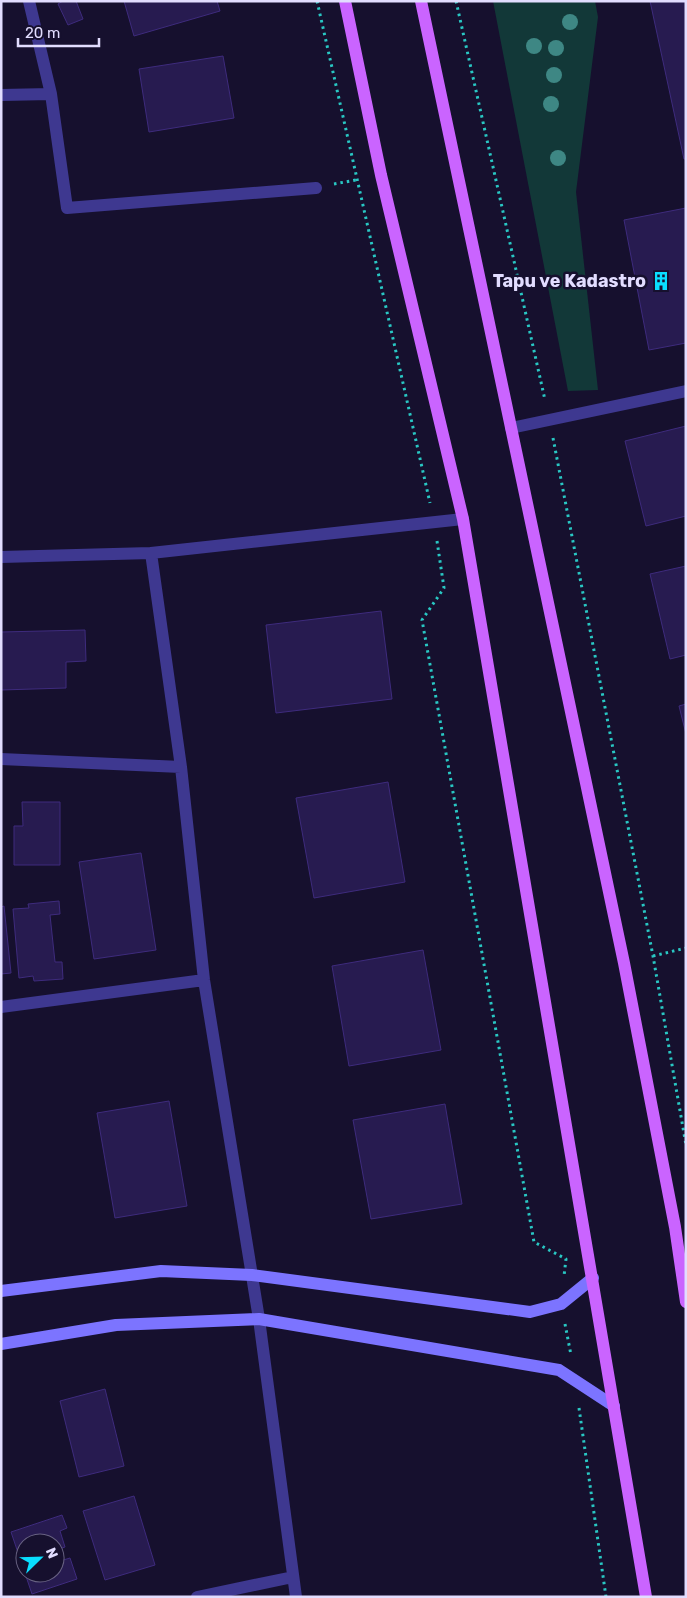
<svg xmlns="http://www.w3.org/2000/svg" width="687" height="1598" font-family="Rubik,sans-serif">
	<rect width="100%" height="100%" fill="#16102e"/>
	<!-- green -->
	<path fill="#123838" d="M493,1H595L598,17L576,192L598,390L568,391Z"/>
	<!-- building -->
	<path fill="#271b50" stroke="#3e2b7d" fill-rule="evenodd" d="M63,1H76L83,19L68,25L58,4Z
		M124,1H217L220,11L134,36Z
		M650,1H686V159H684Z
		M223,56L234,118L149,132L139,69Z
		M686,208V343L649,350L624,220Z
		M686,426V516L646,526L625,441Z
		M686,566V655L670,659L650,574Z
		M381,611L392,699L276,713L266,625Z
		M85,630L86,661L66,662V688L1,690V632Z
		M686,704V734L679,706Z
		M388,782L405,882L314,898L296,798Z
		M22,802H60V865H14V826H23Z
		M141,853L156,950L94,959L79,862Z
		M59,901L60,914L50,915L55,962H62L63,979L34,981L33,976L19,978L13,909L29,908L28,904Z
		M4,906L11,973L1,974V907Z
		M423,950L441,1050L349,1066L332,966Z
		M169,1101L187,1206L115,1218L97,1113Z
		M445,1104L462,1204L371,1219L353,1120Z
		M105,1389L124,1466L79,1477L60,1401Z
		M134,1496L155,1565L105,1580L83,1511Z
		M62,1515L67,1528L60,1531L65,1547L56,1550L60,1561L70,1558L77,1579L32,1594L11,1532ZM25,1543H55V1573H25Z"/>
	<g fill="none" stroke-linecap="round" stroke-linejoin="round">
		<!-- path -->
		<path stroke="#29c7c3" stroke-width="3" stroke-dasharray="2.5 4" stroke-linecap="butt" d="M317,1L430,503
			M456,1L545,400
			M334,184L356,180
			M553,438L653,956L686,1145
			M437,541L444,588L422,620L534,1242L566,1259L564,1276
			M653,956L686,948
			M565,1324L571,1355
			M579,1408L606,1597"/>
		<!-- street -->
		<path stroke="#3e3890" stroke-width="12" d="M51,94L67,208L316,188
			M1,95L51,94L29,1
			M511,428L686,391
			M151,553L181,767L204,980L259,1319L296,1597
			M1,557L151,553L463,519
			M1,759L181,767
			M1,1007L204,980
			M197,1597L293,1577"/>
		<!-- secondary -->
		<path stroke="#7c74ff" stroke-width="12" d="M1,1291L161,1271L252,1275L530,1312L561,1304L593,1278
			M1,1344L116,1325L259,1319L559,1370L614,1406"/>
		<!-- primary -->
		<path stroke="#ca64ff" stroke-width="12" d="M345,1L381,175L463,519L646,1597
			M421,1L624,963L675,1227L686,1302"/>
	</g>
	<!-- trees -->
	<g fill="#3e8784">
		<circle cx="570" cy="22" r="8"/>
		<circle cx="534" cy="46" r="8"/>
		<circle cx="556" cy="48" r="8"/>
		<circle cx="554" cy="75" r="8"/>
		<circle cx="551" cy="104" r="8"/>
		<circle cx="558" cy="158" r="8"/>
	</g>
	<!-- icons -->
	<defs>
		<g id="building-bare" transform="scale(1.5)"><path d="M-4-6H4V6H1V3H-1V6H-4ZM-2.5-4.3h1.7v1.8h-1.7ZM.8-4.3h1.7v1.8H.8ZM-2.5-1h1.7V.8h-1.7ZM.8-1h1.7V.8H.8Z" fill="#09deff" stroke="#16102e" stroke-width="2.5" paint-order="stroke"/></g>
	</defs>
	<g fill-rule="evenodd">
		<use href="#building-bare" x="661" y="281"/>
	</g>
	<g text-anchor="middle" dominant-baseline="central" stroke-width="5" stroke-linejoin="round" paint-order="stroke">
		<!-- poi labels -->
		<g font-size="18" font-weight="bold" fill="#e2ddff" stroke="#16102e" text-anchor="end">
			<text x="646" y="281">Tapu ve Kadastro</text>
		</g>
	</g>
	<!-- border -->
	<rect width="687" height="1598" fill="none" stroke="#e2ddff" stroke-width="5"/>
	<!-- north arrow -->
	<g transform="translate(40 1558) rotate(67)"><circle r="24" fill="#16102e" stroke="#686282"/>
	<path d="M0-4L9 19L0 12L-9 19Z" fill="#09deff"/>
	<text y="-8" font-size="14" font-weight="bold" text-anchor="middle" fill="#e2ddff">N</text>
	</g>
	<!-- scale -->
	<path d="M18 38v8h81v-8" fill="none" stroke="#e2ddff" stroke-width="2.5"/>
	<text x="25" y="38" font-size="15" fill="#e2ddff" stroke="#16102e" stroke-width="4" paint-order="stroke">20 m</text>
</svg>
